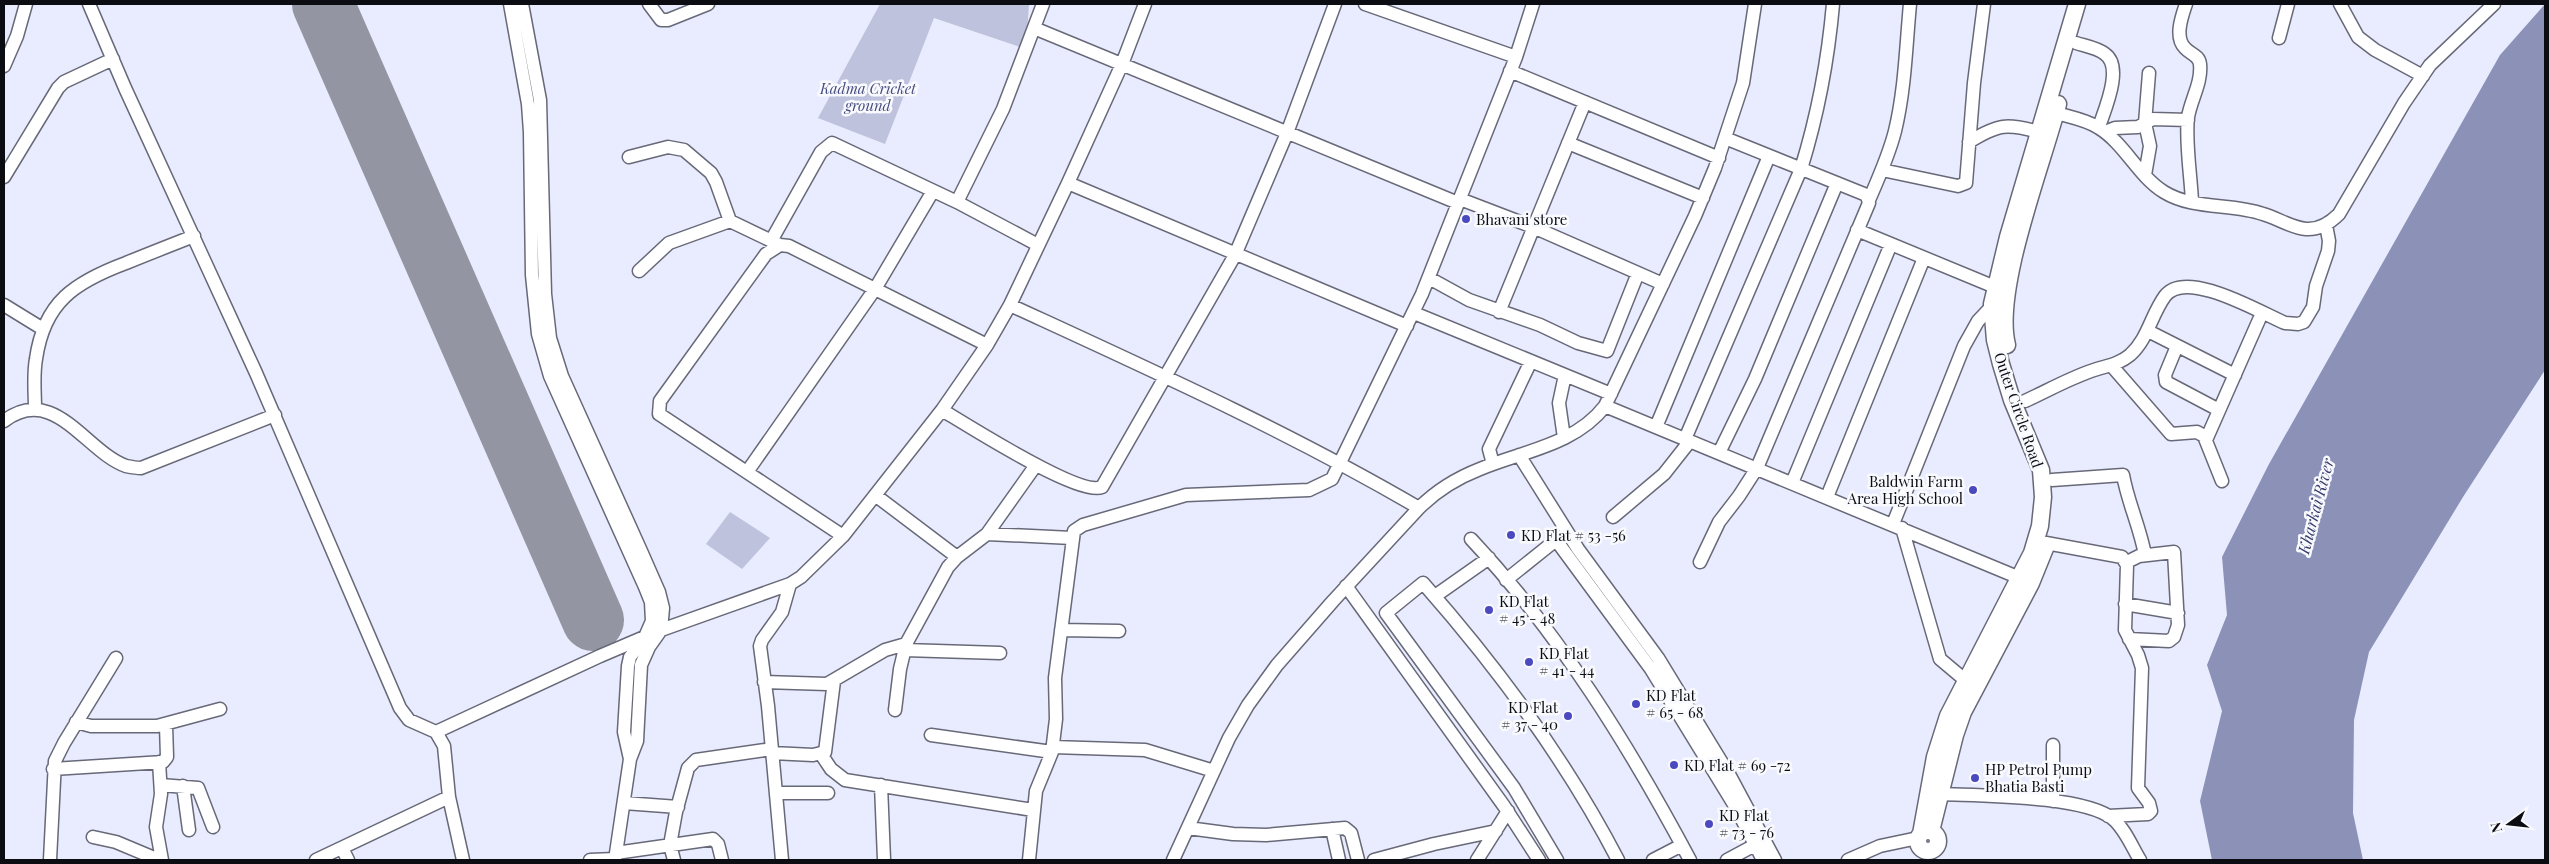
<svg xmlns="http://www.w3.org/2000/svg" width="2549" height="864" font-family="'Playfair Display',serif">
	<rect width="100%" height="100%" fill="#e9ecfe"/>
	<!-- green -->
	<path fill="#bec2dc" d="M880,4H1029L1026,49L934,18L885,144L818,118Z
		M730,512L770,538L742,569L706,544Z"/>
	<!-- water -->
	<path fill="#8c92b7" d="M2545,4V370L2463,497L2369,652L2354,720L2353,813L2363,860H2212L2200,801L2222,711L2207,665L2227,615L2222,557L2269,464L2500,55Z"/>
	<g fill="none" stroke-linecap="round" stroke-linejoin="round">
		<!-- runway -->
		<path stroke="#9395a2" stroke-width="62" d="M323,4L593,620"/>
		<!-- minor casing -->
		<g stroke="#676978" stroke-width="15">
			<path id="minor" d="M89,4L125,88L256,373L400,708L409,720L436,732L444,746L449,797L463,860
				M510,4L528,104L530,132L532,275L538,334L550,376L645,587L651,602L652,621L645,637L630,657L628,666L624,732L630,759
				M522,4L540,100L545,294L550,338L562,376L641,551L659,592L663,608L661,630L649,647L641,665L637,741L630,759L615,860
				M649,4L661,20H668L708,4
				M1365,4L1516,57
				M2186,4C2182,16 2174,37 2185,48C2190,54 2199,55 2200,64C2202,83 2191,99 2188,117C2185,141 2191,177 2192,202
				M2340,4L2358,37L2375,50L2423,76
				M1034,28L1458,203
				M2279,38L2288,4
				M2076,43C2085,46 2098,48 2105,54C2124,67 2104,111 2099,127
				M4,66L17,36L26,4
				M1510,71L1719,158
				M2056,113C2070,117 2087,120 2099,128C2125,144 2138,176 2164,192C2193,210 2232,203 2263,214C2277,218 2292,228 2306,229C2320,230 2330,223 2339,214L2404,103L2430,65L2494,4
				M2105,132L2115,128L2138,127L2153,119L2188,120
				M1969,142C1998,124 2007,123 2039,132
				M1568,143L1703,198
				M629,157L668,147L684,150L711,173L716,182L730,221L778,244
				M1882,170L1958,186L1966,183L1974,83L1984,4
				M2145,175L2150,146L2145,123L2149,73
				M4,177L58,88L64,82L113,59
				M1068,183L1407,326
				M1460,199L1533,227L1663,284
				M1869,200C1879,177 1889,155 1895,131C1905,90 1906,46 1910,4
				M957,202L1003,109L1043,4
				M1857,230L1995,287
				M771,241L821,152L832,143L957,202L1038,245
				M639,271L669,243L730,221
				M1429,278L1469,300L1540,325L1578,343L1607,351L1638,273
				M4,305L43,329
				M1010,305C1149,369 1287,431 1419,508
				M1499,312L1585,102
				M1414,313L1611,394
				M2148,331L2235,375
				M2177,346L2165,375L2166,382L2219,410
				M2111,365L2171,434L2197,432L2204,436L2222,481
				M2025,401C2047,391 2068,379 2091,371C2105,366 2118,365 2130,355C2148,339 2151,315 2165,296C2186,268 2261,313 2285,323L2298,324L2304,322L2313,307L2316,286L2328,251L2329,241L2326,225
				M1605,406L2027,581
				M35,409C35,393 33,375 36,359C44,302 75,282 126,263C148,254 171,245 194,236
				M942,410C967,425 1080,497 1102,487L1235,255L1287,133L1335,4
				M4,421C54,383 86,452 126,466C131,467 136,468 141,468L275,415
				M1656,427L1769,156
				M1564,438L1559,403L1565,375
				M1685,439L1801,169C1818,114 1828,61 1833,4
				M2206,440L2262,313
				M1719,453L1755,379L1837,183
				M1519,455L1578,549L1658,658L1730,776L1775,860
				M1493,464L1489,449L1531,361
				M747,472L875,289L933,191
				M2052,480L2123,475C2128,503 2140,527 2145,555
				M1792,483L1891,244
				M875,495L957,557
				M1827,497L1924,258
				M1613,517L1664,474L1690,441
				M1893,524L1964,346L1978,321L1996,302
				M1902,528L1940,659L1965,680
				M987,534L1072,538
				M843,536L659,414L660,401L766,254L780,245L789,246L987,345
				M1471,539C1560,634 1629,746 1690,860
				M2046,543L2122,557L2127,565L2125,630L2138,655L2142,668L2138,788L2149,803L2151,811L2148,814L2108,816
				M1700,562L1719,522L1739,496L1757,468L1869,203L1867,196L1864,194L1725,138
				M2127,562L2139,556L2174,552L2178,625L2174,637L2169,641L2129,639
				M1506,580L1556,540L1651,669L1735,806L1763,860
				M1346,586L1504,806L1539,860
				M1435,596L1489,558
				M2125,604L2178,613
				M1061,630L1119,631
				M905,650L1000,653
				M764,682L827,684L885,650L906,644L948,567L957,557L987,534L1036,465
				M895,710L900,669L906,644
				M76,722L91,726H157L220,709
				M436,732L600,656L661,630L790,584L801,577L843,536L942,410L987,345L1010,305L1068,183L1122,64L1145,4
				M931,735L1052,752
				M1053,747L1145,750L1214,771
				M772,753L813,755L825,752L834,681
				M821,754L831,769L845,780L1033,810
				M159,762L161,794L156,827L162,860
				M53,769L163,762L167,757L166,725
				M161,785L198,788L213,827
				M881,785L884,860
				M183,786L189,830
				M776,793H828
				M1940,794C1979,796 2084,795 2113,819C2125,829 2132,847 2140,860
				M2053,801V745
				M624,803L678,807
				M1188,828L1233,834L1266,835L1345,828L1351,833L1358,860
				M1332,829L1339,860
				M93,837L116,842L159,860
				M342,848L348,860
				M616,853L713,839L718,844L722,860
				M50,860L55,761L64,743L116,658
				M316,860L449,797
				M590,860L615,859
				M674,860L670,845L676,812L688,768L696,760L772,749
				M782,860L768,706L760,646L762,640L782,612L790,584
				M1029,860L1036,791L1052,752L1056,719L1055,678L1074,531L1083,525L1186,495L1309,490L1332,479L1422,294L1516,57L1533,4
				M1173,860L1229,738L1248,705L1277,665L1333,601L1419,508C1436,491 1457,478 1480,469C1523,451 1575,445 1605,406L1695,216L1715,168L1743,83L1755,4
				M1374,860L1434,844L1496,831
				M1477,860L1508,811
				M1557,860L1514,788L1386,613L1423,583C1498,668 1566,760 1618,860
				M1653,860L1682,845
				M1727,860L1755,845
				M1848,860L1880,846L1918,838"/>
		</g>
		<!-- major casing -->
		<g stroke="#676978" stroke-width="19">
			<path id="major" d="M2007,345C1993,289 2043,163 2058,104
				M1918 841a10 10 0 1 1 20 0a10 10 0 1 1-20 0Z
				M1931,831L1955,735L1963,712L2031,583L2046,546
				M1921,834L1935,757L1948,716L2032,553L2040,526L2043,497L2041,470L2012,400L2001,364L1995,340L1992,304L2008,237L2077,4"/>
		</g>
		<!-- minor -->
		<use href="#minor" stroke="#fff" stroke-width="12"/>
		<!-- major -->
		<use href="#major" stroke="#fff" stroke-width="16"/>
	</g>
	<!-- markers -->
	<g fill="#4a49bf" stroke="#f9fafe" stroke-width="2">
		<circle cx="1466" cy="219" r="5"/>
		<circle cx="1973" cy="490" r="5"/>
		<circle cx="1511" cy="535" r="5"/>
		<circle cx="1489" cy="610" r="5"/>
		<circle cx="1529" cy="662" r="5"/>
		<circle cx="1636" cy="704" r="5"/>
		<circle cx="1568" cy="716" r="5"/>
		<circle cx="1674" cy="765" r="5"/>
		<circle cx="1975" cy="778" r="5"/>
		<circle cx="1709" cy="824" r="5"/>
	</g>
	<g text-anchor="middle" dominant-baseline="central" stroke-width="5" stroke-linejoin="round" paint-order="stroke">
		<!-- park labels -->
		<g font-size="15" font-style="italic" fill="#474c80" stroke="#f9fafe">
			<text x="868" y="88">Kadma Cricket<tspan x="868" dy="17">ground</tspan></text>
		</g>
		<!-- poi labels -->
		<g font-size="15" fill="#0c0d13" stroke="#f9fafe" text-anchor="start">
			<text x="1476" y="219">Bhavani store</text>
			<text x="1963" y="481" text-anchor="end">Baldwin Farm<tspan x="1963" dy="17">Area High School</tspan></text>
			<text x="1521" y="535">KD Flat # 53 -56</text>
			<text x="1499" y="601">KD Flat<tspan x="1499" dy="17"># 45 - 48</tspan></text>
			<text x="1539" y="653">KD Flat<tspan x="1539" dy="17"># 41 - 44</tspan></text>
			<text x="1646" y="695">KD Flat<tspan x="1646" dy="17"># 65 - 68</tspan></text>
			<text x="1558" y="707" text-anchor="end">KD Flat<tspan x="1558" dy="17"># 37 - 40</tspan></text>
			<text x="1684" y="765">KD Flat # 69 -72</text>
			<text x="1985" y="769">HP Petrol Pump<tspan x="1985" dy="17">Bhatia Basti</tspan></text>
			<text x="1719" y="815">KD Flat<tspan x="1719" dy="17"># 73 - 76</tspan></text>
		</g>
		<!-- street labels -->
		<g font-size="15" fill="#0c0d13" stroke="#f9fafe">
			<text transform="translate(2019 410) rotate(71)">Outer Circle Road</text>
		</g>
		<!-- water labels -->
		<g font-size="16" font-style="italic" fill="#373c6e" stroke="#f9fafe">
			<text transform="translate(2315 506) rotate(-75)">Kharkai River</text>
		</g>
	</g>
	<!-- border -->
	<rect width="2549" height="864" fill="none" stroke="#0c0d13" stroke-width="10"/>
	<!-- north arrow -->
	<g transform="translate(2509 824) rotate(255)" stroke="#f9fafe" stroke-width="4" paint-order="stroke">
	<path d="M0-4L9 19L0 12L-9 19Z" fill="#0c0d13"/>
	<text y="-8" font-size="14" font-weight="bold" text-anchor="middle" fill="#0c0d13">N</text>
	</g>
</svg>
